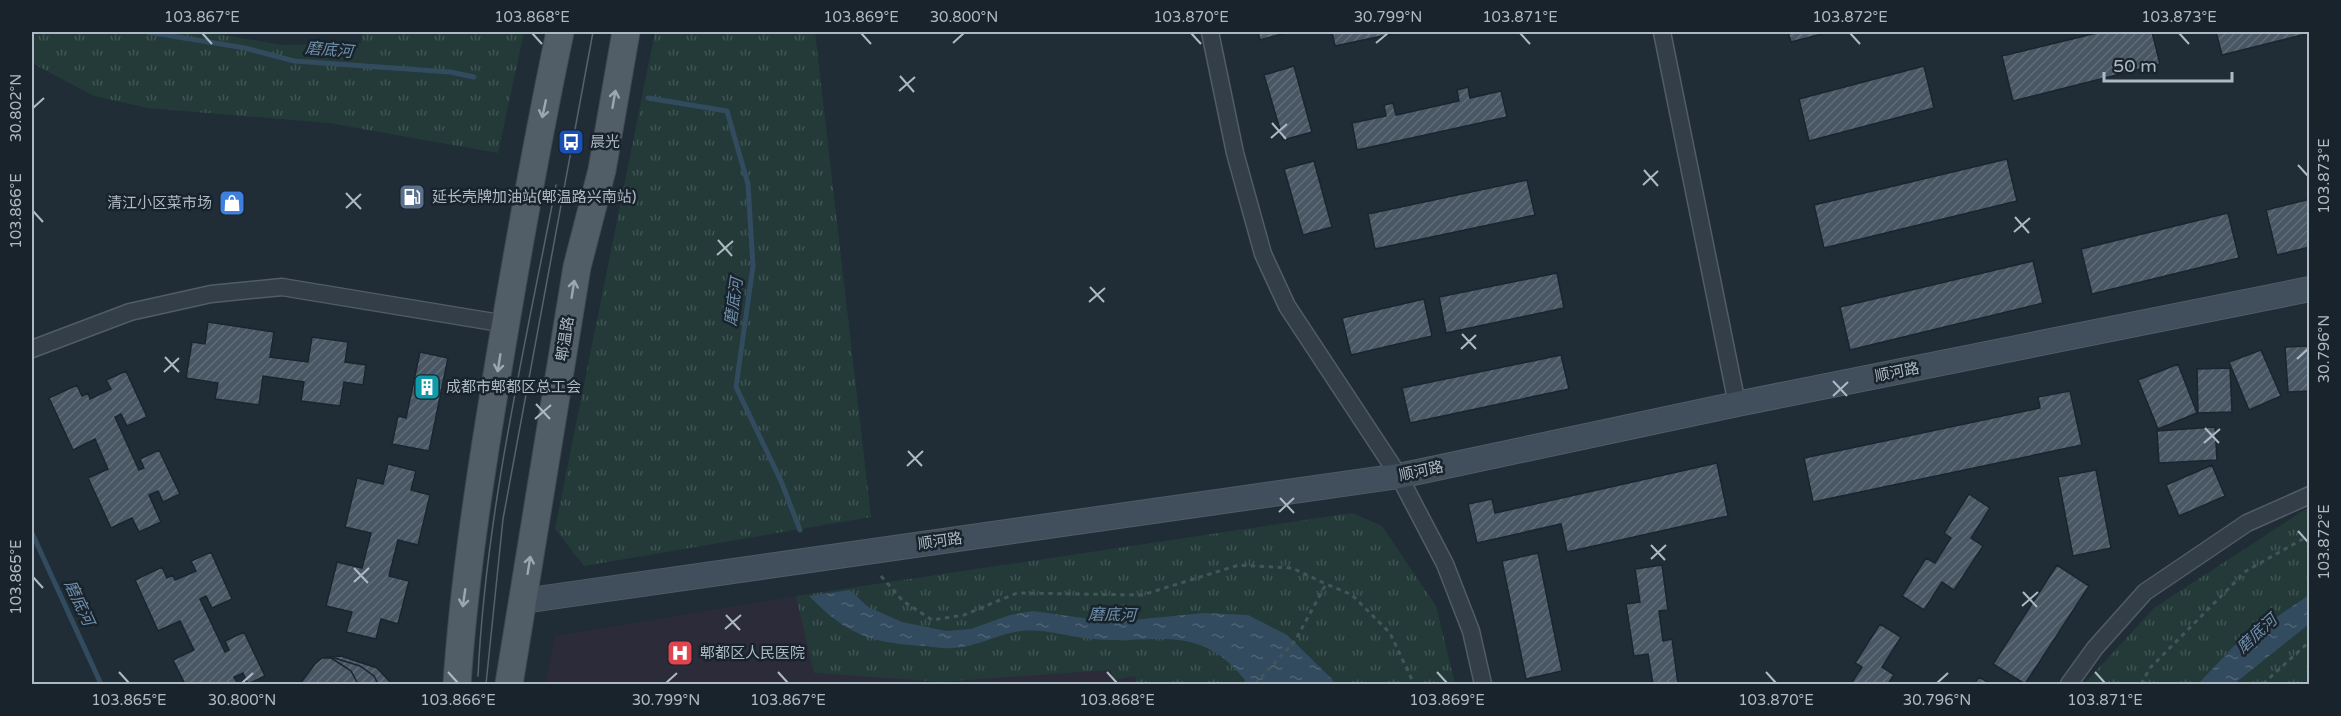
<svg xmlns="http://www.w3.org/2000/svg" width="2341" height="716" font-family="'Varela Round','Noto Sans SC',sans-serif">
	<defs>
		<pattern id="park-tufts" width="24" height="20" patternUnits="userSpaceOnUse" patternTransform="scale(1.5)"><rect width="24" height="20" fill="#233a39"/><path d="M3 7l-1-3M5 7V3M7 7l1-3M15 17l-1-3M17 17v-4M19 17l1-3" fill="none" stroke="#405454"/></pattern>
		<pattern id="water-ripples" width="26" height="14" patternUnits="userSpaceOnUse" patternTransform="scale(1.5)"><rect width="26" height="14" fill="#334b5f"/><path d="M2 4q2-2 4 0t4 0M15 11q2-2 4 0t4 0" fill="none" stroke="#4e6374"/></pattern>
		<pattern id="building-hatch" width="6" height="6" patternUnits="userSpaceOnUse" patternTransform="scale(1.5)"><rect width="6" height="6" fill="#485763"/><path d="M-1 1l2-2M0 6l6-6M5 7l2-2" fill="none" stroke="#606d78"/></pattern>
	</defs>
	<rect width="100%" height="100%" fill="#202d37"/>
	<!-- medical -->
	<path fill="#2b2b39" d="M796,596L815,673L941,682L1111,670L1135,676L1137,684H545L555,636Z"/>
	<!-- park -->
	<path fill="url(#park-tufts)" d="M32,32H206L282,45L361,43L362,32H524L498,153L329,123L148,108L94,96L32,63Z
		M655,32H815L871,517L584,566L555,529Z
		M2309,507V684H2084L2154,608Z
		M1352,513L1382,526L1436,606L1455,684H1137L1135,676L1113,680L1111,670L941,682L814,673L796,596Z"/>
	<!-- water -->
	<path fill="url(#water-ripples)" d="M850,590L868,607L902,622L946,631L971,629L1010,615L1033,611L1112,622L1204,613L1248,615L1287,635L1332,679L1334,684H1248C1200,620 1157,645 1092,639C1066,637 1041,627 1015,632C994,636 975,647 953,648C945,649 935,647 926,646C872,643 848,636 809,596Z
		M2309,595V624L2234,684H2198L2234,646Z"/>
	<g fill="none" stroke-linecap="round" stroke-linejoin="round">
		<!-- stream -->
		<path stroke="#334b5f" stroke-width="5" d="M148,32L245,48L294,61L450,72L474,77
			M648,98L727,111L748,184L753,266L736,387L781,481L800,530
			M32,533L101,684"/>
	</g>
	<!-- building -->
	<path fill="url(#building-hatch)" stroke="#1b252e" stroke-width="1.5" d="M1258,32H1289L1260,40Z
		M1332,32H1401L1335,46Z
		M1788,32H1830L1791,42Z
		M2101,32H2152L2160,64L2013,101L2002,56Z
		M2216,32H2310V33L2222,55Z
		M1294,66L1312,132L1283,140L1264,75Z
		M1924,66L1934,108L1809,141L1799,99Z
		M1468,87L1470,98L1501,91L1507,117L1357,150L1352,123L1386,116L1384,105L1393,103L1396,115L1459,101L1457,90Z
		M2007,159L2017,201L1824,248L1814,205Z
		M1314,161L1332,227L1303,235L1284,169Z
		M1527,180L1535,215L1375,249L1368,214Z
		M2310,199V247L2277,255L2266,210Z
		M2228,213L2239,258L2092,294L2081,249Z
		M2033,261L2043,303L1850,350L1840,307Z
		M1557,273L1564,308L1446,333L1439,297Z
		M1424,299L1432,336L1351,355L1342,318Z
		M208,322L274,332L270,357L308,362L312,337L348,342L345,362L366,365L363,385L344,382L340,406L301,401L304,382L263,376L259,405L215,399L218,383L186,378L192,342L205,344Z
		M2310,346V391L2288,392L2285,347Z
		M2261,350L2281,396L2249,410L2229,362Z
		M420,352L448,358L429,451L392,444L398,416L406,418Z
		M1561,355L1569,389L1410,423L1402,388Z
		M2178,364L2197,413L2158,429L2138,380Z
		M2230,368L2232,412L2198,413L2197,369Z
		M126,371L147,417L127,426L121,414L115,417L139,470L144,468L140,459L159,450L180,494L163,502L158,491L149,495L161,522L139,532L132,518L111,528L88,478L108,469L95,439L73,450L49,398L77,385L82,396L88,393L90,399L111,389L106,380Z
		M2070,391L2082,445L1813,502L1804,458L2040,408L2038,397Z
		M2215,427L2217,460L2159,463L2157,431Z
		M1717,463L1728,516L1567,552L1561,524L1477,543L1468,504L1492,499L1495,513Z
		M388,464L416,471L411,490L430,495L418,545L398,540L389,576L409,581L398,624L381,619L376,639L346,632L352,612L326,606L337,562L362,568L371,533L345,527L357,478L383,484Z
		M2212,465L2225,496L2179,516L2166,485Z
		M2096,470L2111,548L2073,556L2058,477Z
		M1969,494L1990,508L1971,538L1983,546L1954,590L1942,582L1924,610L1902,596L1926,558L1935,563L1951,538L1944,533Z
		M211,552L232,599L212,608L206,596L200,599L225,652L229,650L225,641L244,632L265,676L248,684L243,673L234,677L238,684H185L173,660L194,650L180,621L158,631L135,580L162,567L167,578L173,575L175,580L196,571L191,561Z
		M1538,553L1562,671L1526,679L1502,561Z
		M1662,565L1668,610L1659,611L1663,641L1672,639L1678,684H1653L1648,654L1634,656L1626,604L1640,602L1635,569Z
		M2057,565L2089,586L2025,684L1993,664Z
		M1880,624L1901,637L1882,667L1894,675L1888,684H1851L1862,667L1855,663Z
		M341,656L377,668L392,684H300L315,664L322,658Z
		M331,657L360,666L374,676L378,684H300L315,664L322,658Z
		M322,658H331L342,665L351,671L358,684H300L315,664Z
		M1979,677L1991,684H1974Z"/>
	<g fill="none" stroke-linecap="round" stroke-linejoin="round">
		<!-- street casing -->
		<g stroke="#515c66" stroke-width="19">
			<path id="street" d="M1210,32L1235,153L1263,254L1287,306L1399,476L1445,564L1471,631L1483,684
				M1662,32L1737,404
				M32,349L130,312L211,294L282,287L506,324
				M2069,684L2095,648L2145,592L2247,523L2310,495"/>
		</g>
		<!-- secondary casing -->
		<g stroke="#515c66" stroke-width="26">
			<path id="secondary" d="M523,601L1399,476L1737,404L2310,289"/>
		</g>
		<!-- primary casing -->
		<g stroke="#404a54" stroke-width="29">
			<path id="primary" d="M457,684C464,581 480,477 497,375C516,260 536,146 560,32
				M509,684L577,267L602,170L626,32"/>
		</g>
		<!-- path -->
		<path stroke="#415757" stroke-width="3" stroke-dasharray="4.5 4.5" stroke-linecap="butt" d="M881,576L903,601L932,620L964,615L1017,593L1142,595L1239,565L1292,568L1326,584
			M1255,684L1295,641L1326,584L1352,595L1390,633L1414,684
			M2141,684L2150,668L2246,571L2310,535
			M2263,684L2310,641"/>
		<!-- street -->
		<use href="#street" stroke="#333e48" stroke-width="16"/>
		<!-- secondary -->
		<use href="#secondary" stroke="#414e5b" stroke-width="24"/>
		<!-- primary -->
		<use href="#primary" stroke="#515e68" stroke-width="27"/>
		<!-- tram -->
		<path stroke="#55636f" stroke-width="1.5" d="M478,676C486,511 525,347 556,185
			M486,684L503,519L593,32"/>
	</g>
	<!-- one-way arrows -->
	<defs><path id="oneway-shaft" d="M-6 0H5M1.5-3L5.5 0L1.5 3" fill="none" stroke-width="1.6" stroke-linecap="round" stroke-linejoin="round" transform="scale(1.5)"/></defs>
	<g stroke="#9ba7b2">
		<use href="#oneway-shaft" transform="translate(614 99) rotate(-80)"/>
		<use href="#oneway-shaft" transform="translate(544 109) rotate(102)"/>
		<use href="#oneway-shaft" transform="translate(573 289) rotate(-81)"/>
		<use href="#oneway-shaft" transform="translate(499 363) rotate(99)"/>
		<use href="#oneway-shaft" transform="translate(529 565) rotate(-81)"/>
		<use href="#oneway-shaft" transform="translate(464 598) rotate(98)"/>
	</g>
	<!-- ticks -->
	<path fill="none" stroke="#adb9c5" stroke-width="2" d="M202,33L212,44M532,33L542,44M861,33L871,44M1191,33L1201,44M1520,33L1530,44M1850,33L1860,44M2179,33L2189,44M953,43L964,33M1376,43L1388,33M900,76L914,92M899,91L915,77M33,108L44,98M1272,123L1286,139M1271,138L1287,124M2298,165L2308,176M1644,170L1658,186M1643,185L1658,171M346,193L361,209M346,208L361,194M33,211L43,222M2015,217L2029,233M2014,232L2030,218M718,240L732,256M717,255L733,241M1090,287L1104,302M1089,302L1105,288M1462,334L1476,349M1461,349L1476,335M165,357L179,372M2297,359L2308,349M164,372L179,358M1833,381L1847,396M1833,396L1848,382M536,404L550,419M535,419L551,405M2205,428L2219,443M2204,443L2220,429M908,451L922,466M907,466L923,451M1280,498L1294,513M1279,512L1294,498M2298,531L2308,542M1651,545L1665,560M1651,559L1666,545M354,568L368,583M33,577L43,588M354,582L369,568M2023,592L2037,607M2022,606L2038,592M726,615L740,630M725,629L741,615M119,672L129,683M448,672L458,683M778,672L788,683M1107,672L1117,683M1437,672L1447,683M1766,672L1776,683M2095,672L2105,683M242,683L253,673M666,683L677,673M1937,683L1948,673"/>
	<!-- icons -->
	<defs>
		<g id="bus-square" transform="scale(1.35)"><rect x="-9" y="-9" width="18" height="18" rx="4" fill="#1a4fb4" stroke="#19232c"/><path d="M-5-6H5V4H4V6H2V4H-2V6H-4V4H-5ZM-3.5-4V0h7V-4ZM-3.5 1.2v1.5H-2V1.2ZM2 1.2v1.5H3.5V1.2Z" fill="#fff"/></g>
		<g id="fuel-square" transform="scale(1.35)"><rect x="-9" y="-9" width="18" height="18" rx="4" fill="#5c6f8a" stroke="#19232c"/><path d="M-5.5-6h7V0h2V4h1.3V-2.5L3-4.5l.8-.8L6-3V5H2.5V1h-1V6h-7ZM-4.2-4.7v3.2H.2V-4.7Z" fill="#fff"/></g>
		<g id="shop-square" transform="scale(1.35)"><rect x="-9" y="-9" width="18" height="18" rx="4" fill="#3f7fe0" stroke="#19232c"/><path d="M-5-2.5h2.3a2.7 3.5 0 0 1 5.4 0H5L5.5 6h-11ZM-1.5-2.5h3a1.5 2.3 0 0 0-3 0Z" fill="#fff"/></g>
		<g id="building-square" transform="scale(1.35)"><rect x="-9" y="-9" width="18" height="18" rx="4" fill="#0f9aa8" stroke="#19232c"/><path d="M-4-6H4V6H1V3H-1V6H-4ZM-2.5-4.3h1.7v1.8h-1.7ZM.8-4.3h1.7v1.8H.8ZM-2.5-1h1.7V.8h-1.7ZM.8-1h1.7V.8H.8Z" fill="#fff"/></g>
		<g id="hospital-square" transform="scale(1.35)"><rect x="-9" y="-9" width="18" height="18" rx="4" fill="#e0444e" stroke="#19232c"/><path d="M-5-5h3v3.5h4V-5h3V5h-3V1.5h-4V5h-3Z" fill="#fff"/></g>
	</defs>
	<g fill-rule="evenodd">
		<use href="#bus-square" x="571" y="142"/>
		<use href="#fuel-square" x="412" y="197"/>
		<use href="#shop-square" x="232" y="203"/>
		<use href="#building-square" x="427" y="387"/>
		<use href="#hospital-square" x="680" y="653"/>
	</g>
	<g text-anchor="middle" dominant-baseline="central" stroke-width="5" stroke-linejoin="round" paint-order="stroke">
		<!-- poi labels -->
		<g font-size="15" fill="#adb9c5" stroke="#19232c" text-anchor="start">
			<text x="590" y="142">晨光</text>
			<text x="432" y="197">延长壳牌加油站(郫温路兴南站)</text>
			<text x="212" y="203" text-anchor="end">清江小区菜市场</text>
			<text x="446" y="387">成都市郫都区总工会</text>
			<text x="700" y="653">郫都区人民医院</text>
		</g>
		<!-- street labels -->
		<g font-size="15" fill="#adb9c5" stroke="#19232c">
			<text transform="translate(565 339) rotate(-81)">郫温路</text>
			<text transform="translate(1897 372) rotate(-11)">顺河路</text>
			<text transform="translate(1421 471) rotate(-12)">顺河路</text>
			<text transform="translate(940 541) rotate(-8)">顺河路</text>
		</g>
		<!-- water labels -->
		<g font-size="16" font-style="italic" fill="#6e8ea9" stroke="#19232c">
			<text transform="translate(329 50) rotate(5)">磨底河</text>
			<text transform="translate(734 302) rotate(-82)">磨底河</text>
			<text transform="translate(79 603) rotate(65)">磨底河</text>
			<text transform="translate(1112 615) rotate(1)">磨底河</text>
			<text transform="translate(2257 634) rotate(-43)">磨底河</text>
		</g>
	</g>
	<!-- border -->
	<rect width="2341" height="716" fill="none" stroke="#19232c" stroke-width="66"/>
	<!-- scale -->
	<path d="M2104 72v9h128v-9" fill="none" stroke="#adb9c5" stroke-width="3"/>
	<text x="2113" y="72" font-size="18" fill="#adb9c5" stroke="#19232c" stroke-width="4.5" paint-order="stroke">50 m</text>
	<rect x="33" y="33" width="2275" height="650" fill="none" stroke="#adb9c5" stroke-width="2"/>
	<g font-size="15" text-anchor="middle" fill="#adb9c5">
		<text x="202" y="22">103.867°E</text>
		<text x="532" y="22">103.868°E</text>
		<text x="861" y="22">103.869°E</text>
		<text x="964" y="22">30.800°N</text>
		<text x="1191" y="22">103.870°E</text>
		<text x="1388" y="22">30.799°N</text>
		<text x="1520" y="22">103.871°E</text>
		<text x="1850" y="22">103.872°E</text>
		<text x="2179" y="22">103.873°E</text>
		<text transform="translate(16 108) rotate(-90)" y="5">30.802°N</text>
		<text transform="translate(2324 176) rotate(-90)" y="5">103.873°E</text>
		<text transform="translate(16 211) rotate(-90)" y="5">103.866°E</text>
		<text transform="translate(2324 349) rotate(-90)" y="5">30.796°N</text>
		<text transform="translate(2324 542) rotate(-90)" y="5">103.872°E</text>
		<text transform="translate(16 577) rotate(-90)" y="5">103.865°E</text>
		<text x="129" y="705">103.865°E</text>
		<text x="242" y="705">30.800°N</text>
		<text x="458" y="705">103.866°E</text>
		<text x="666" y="705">30.799°N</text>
		<text x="788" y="705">103.867°E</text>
		<text x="1117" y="705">103.868°E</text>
		<text x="1447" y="705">103.869°E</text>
		<text x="1776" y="705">103.870°E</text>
		<text x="1937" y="705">30.796°N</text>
		<text x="2105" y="705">103.871°E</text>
	</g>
</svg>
